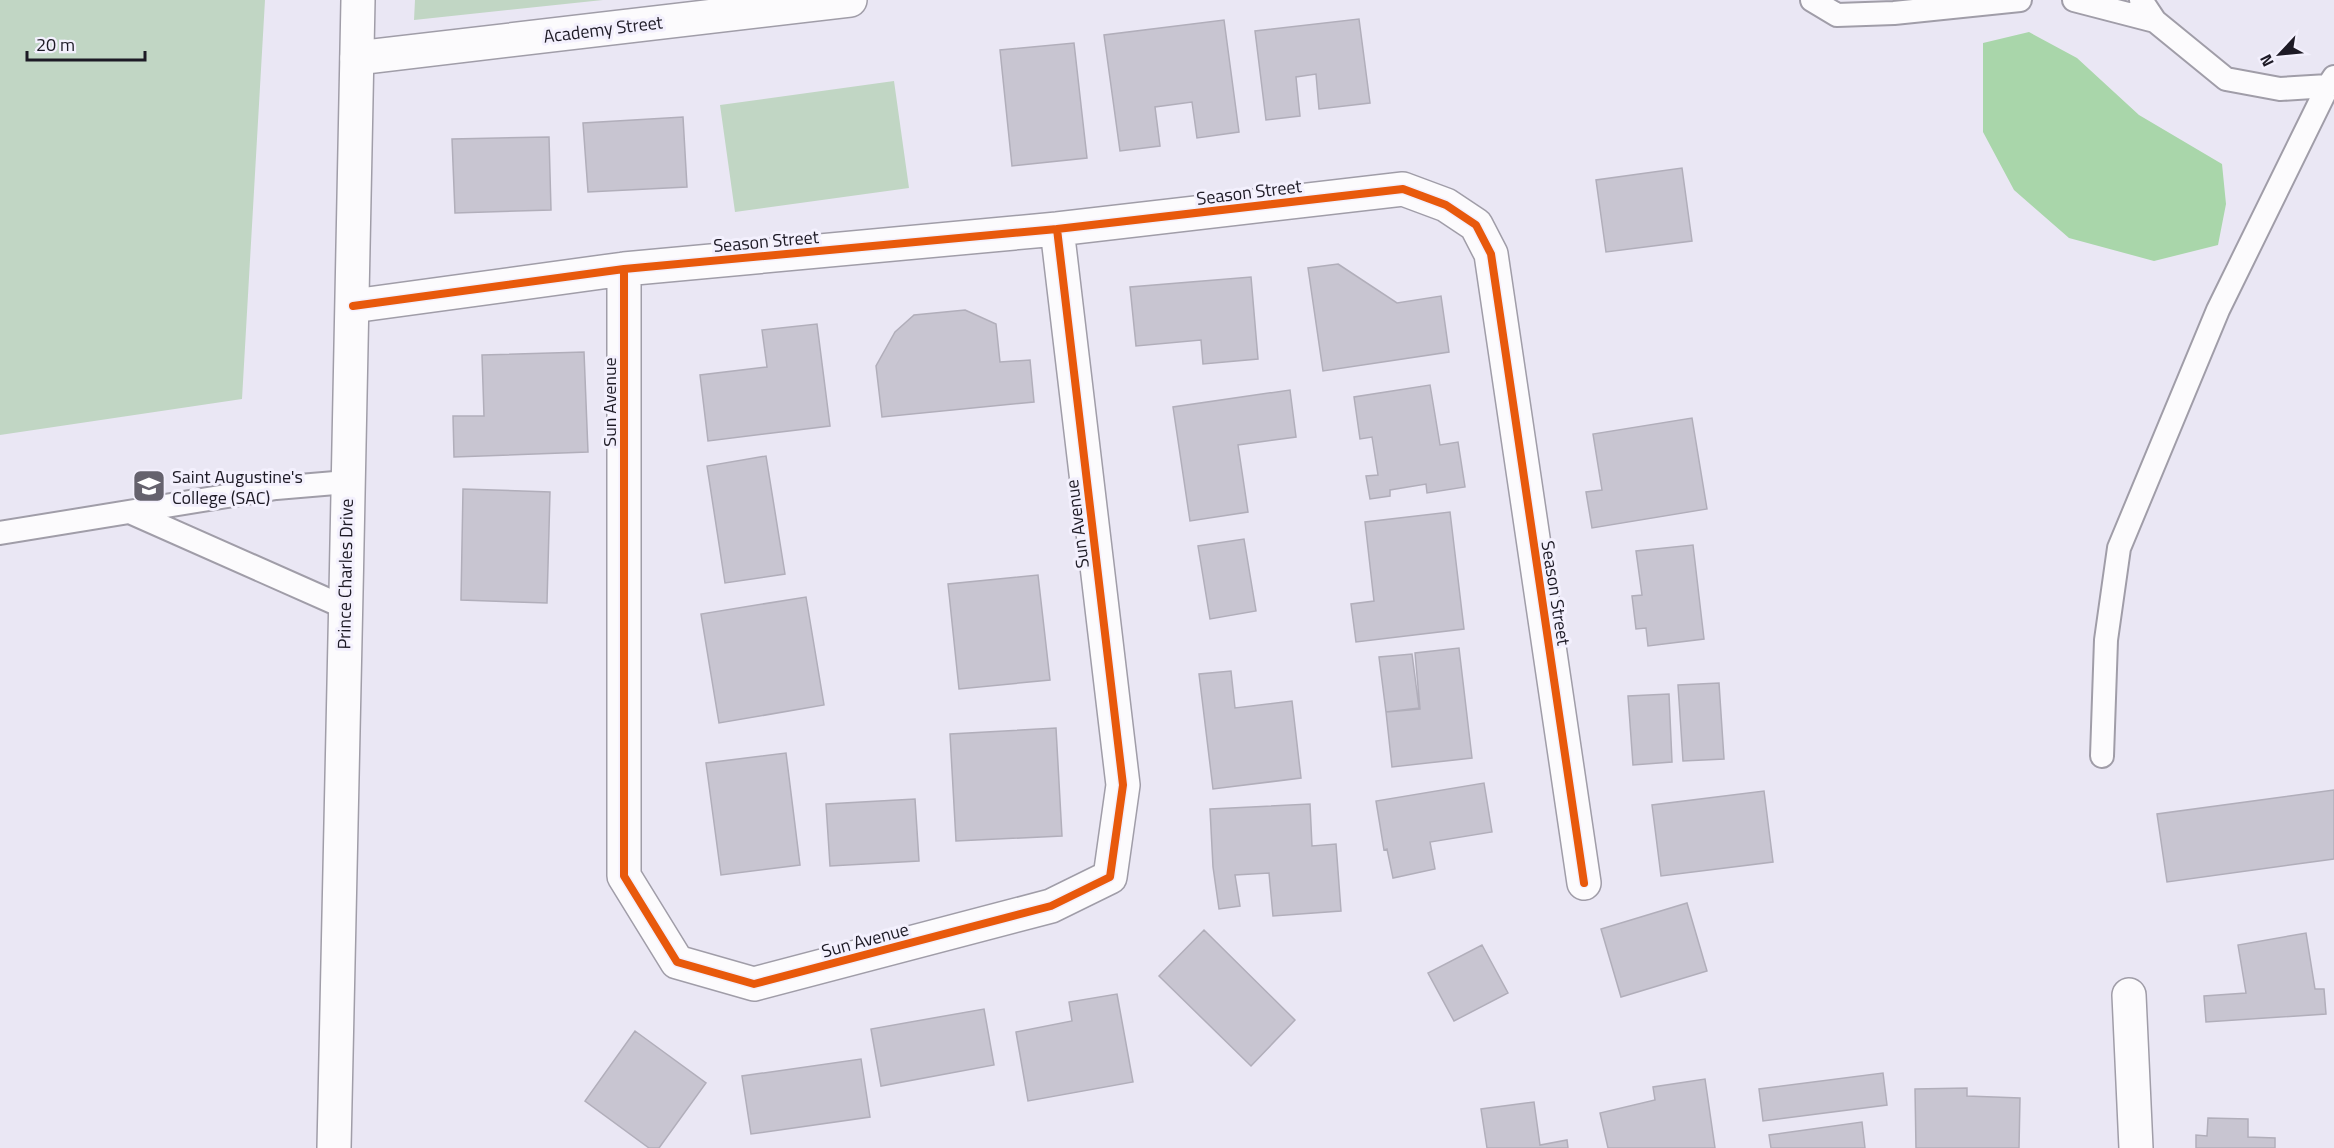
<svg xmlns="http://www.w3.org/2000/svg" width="2334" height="1148" font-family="'Titillium Web',sans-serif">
	<rect width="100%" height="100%" fill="#eae7f4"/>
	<!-- green -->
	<path fill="#c1d6c4" d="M0,0H265L242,399L0,435Z
		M415,0H603L414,20Z
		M894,81L909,188L735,212L720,105Z"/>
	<!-- water -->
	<path fill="#a9d6aa" d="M2029,32L2077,58L2139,115L2222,164L2226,204L2218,245L2154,261L2069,238L2014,190L1983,132V43Z"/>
	<!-- building -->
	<path fill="#c8c5d1" stroke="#b1aeba" stroke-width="1.5" d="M1359,19L1370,103L1319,109L1316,74L1296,77L1300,116L1266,120L1255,31Z
		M1224,20L1239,132L1197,138L1192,102L1155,107L1160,146L1120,151L1104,35Z
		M1074,43L1087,158L1012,166L1000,50Z
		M683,117L687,187L588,192L583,123Z
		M549,137L551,210L455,213L452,139Z
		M1682,168L1692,241L1606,252L1596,180Z
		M1338,264L1397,303L1441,296L1449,352L1323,371L1308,268Z
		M1251,277L1258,359L1203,364L1201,340L1136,346L1130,287Z
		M965,310L996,324L1000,362L1030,360L1034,402L882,417L876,366L895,332L914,315Z
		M817,324L830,426L708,441L700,375L767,367L762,330Z
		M584,352L588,452L454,457L453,416H484L482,355Z
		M1430,385L1440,445L1458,442L1465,487L1427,493L1426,484L1390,490V496L1370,499L1366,476L1378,475L1372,437L1360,439L1354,397Z
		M1290,390L1296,437L1238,445L1248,512L1190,521L1173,407Z
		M1692,418L1707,509L1592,528L1586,492L1602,490L1593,434Z
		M766,456L785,574L725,583L707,466Z
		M463,489L550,492L547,603L461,600Z
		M1450,512L1464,629L1356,642L1351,604L1374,601L1365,522Z
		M1244,539L1256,611L1210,619L1198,546Z
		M1693,545L1704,639L1648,646L1646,628L1636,629L1632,596L1642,595L1636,551Z
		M1038,575L1050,680L959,689L948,584Z
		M806,597L824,705L719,723L701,614Z
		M1459,648L1472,758L1392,767L1386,712L1420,709L1415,653Z
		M1412,654L1419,708L1386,712L1379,657Z
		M1231,671L1235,708L1292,701L1301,778L1213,789L1199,674Z
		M1719,683L1724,759L1683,761L1678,685Z
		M1669,694L1672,762L1633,765L1628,696Z
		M1056,728L1062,836L956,841L950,734Z
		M786,753L800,865L721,875L706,763Z
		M1484,783L1492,832L1430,842L1435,869L1393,878L1387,849L1384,850L1376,801Z
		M2334,790V859L2167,882L2157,814Z
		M1764,791L1773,862L1661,876L1652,805Z
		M915,799L919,861L830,866L826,804Z
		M1310,804L1312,846L1336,844L1341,911L1273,916L1269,873L1235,875L1240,906L1219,909L1213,867L1210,809Z
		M1687,903L1707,971L1621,997L1601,929Z
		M1204,930L1295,1020L1251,1066L1159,976Z
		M2306,933L2315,989H2324L2326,1014L2206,1022L2204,996L2246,993L2238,945Z
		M1482,945L1508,993L1454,1021L1428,973Z
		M1117,994L1133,1082L1028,1101L1016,1032L1072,1021L1069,1002Z
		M984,1009L994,1065L881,1086L871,1029Z
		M635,1031L706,1083L659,1148H649L585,1101Z
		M861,1059L870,1117L751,1134L742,1076Z
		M1883,1073L1887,1105L1763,1121L1759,1089Z
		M1705,1079L1715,1148H1608L1600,1113L1655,1100L1653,1087Z
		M1967,1088V1096L2020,1098L2019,1148H1916L1915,1089Z
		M1534,1102L1540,1145L1567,1140L1568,1148H1487L1481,1109Z
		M2208,1118L2248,1119V1137L2275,1138V1148H2196V1135L2207,1136Z
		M1862,1122L1865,1148H1771L1769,1135Z"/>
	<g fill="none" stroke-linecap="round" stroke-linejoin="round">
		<!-- service casing -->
		<g stroke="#a09da8" stroke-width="26">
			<path id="service" d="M1812,0L1837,15L1894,13L2020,0
				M2074,0L2155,21
				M2141,0L2155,21L2226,79L2280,89L2328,86L2334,77
				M132,513L344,607
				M0,533L276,488L347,482
				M2102,756L2106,640L2119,548L2218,310L2328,86"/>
		</g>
		<!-- minor casing -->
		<g stroke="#a09da8" stroke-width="36">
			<path id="minor" d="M357,58L850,0
				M624,269V876L677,962L754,984L1051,906L1110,877L1123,785L1057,229
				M353,306L624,269L1057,229L1403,189L1446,205L1476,225L1491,254L1584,883
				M2129,995L2136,1148"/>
		</g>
		<!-- trunk casing -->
		<g stroke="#a09da8" stroke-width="36">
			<path id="trunk" d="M334,1148C341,765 352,383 358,0"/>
		</g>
		<!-- service -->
		<use href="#service" stroke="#fcfbfd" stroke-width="22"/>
		<!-- minor -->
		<use href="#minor" stroke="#fcfbfd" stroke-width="33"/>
		<!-- trunk -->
		<use href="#trunk" stroke="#fcfbfd" stroke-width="33"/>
		<!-- cycleway casing -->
		<g stroke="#f3f0fd" stroke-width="11">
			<path id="cycleway" d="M624,269V876L677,962L754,984L1051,906L1110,877L1123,785L1057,229
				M353,306L624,269L1057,229L1403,189L1446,205L1476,225L1491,254L1584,883"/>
		</g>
		<!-- cycleway -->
		<use href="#cycleway" stroke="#e8590c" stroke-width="8"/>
	</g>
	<!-- icons -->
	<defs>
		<g id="school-square" transform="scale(1.725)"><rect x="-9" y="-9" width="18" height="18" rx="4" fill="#65626d" stroke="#f3f0fd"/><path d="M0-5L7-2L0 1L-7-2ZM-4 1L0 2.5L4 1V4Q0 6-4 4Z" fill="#fff"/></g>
	</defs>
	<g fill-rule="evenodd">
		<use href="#school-square" x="149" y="486"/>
	</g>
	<g text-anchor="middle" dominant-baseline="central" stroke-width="6" stroke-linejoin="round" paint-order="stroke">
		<!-- street labels -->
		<g font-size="18" fill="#1d1a25" stroke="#f3f0fd">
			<text transform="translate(603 29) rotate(-7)">Academy Street</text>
			<text transform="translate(1249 192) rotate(-7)">Season Street</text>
			<text transform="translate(766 241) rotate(-5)">Season Street</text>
			<text transform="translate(609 402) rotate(-90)">Sun Avenue</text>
			<text transform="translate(1077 524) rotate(-97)">Sun Avenue</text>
			<text transform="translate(345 574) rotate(-89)">Prince Charles Drive</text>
			<text transform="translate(1556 593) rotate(81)">Season Street</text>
			<text transform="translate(865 940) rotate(-15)">Sun Avenue</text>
		</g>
		<!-- poi labels -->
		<g font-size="18" fill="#1d1a25" stroke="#f3f0fd" text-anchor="start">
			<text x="172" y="476">Saint Augustine's<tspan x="172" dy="21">College (SAC)</tspan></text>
		</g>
	</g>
	<!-- north arrow -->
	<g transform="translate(2280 54) rotate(244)" stroke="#f3f0fd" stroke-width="4.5" paint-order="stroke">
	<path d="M0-4.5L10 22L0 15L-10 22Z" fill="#1d1a25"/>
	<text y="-9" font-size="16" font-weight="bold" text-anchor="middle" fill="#1d1a25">N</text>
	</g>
	<!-- scale -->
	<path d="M27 51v9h118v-9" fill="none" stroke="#1d1a25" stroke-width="3"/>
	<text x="36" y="51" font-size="18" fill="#1d1a25" stroke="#f3f0fd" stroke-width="4.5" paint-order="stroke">20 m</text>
</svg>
